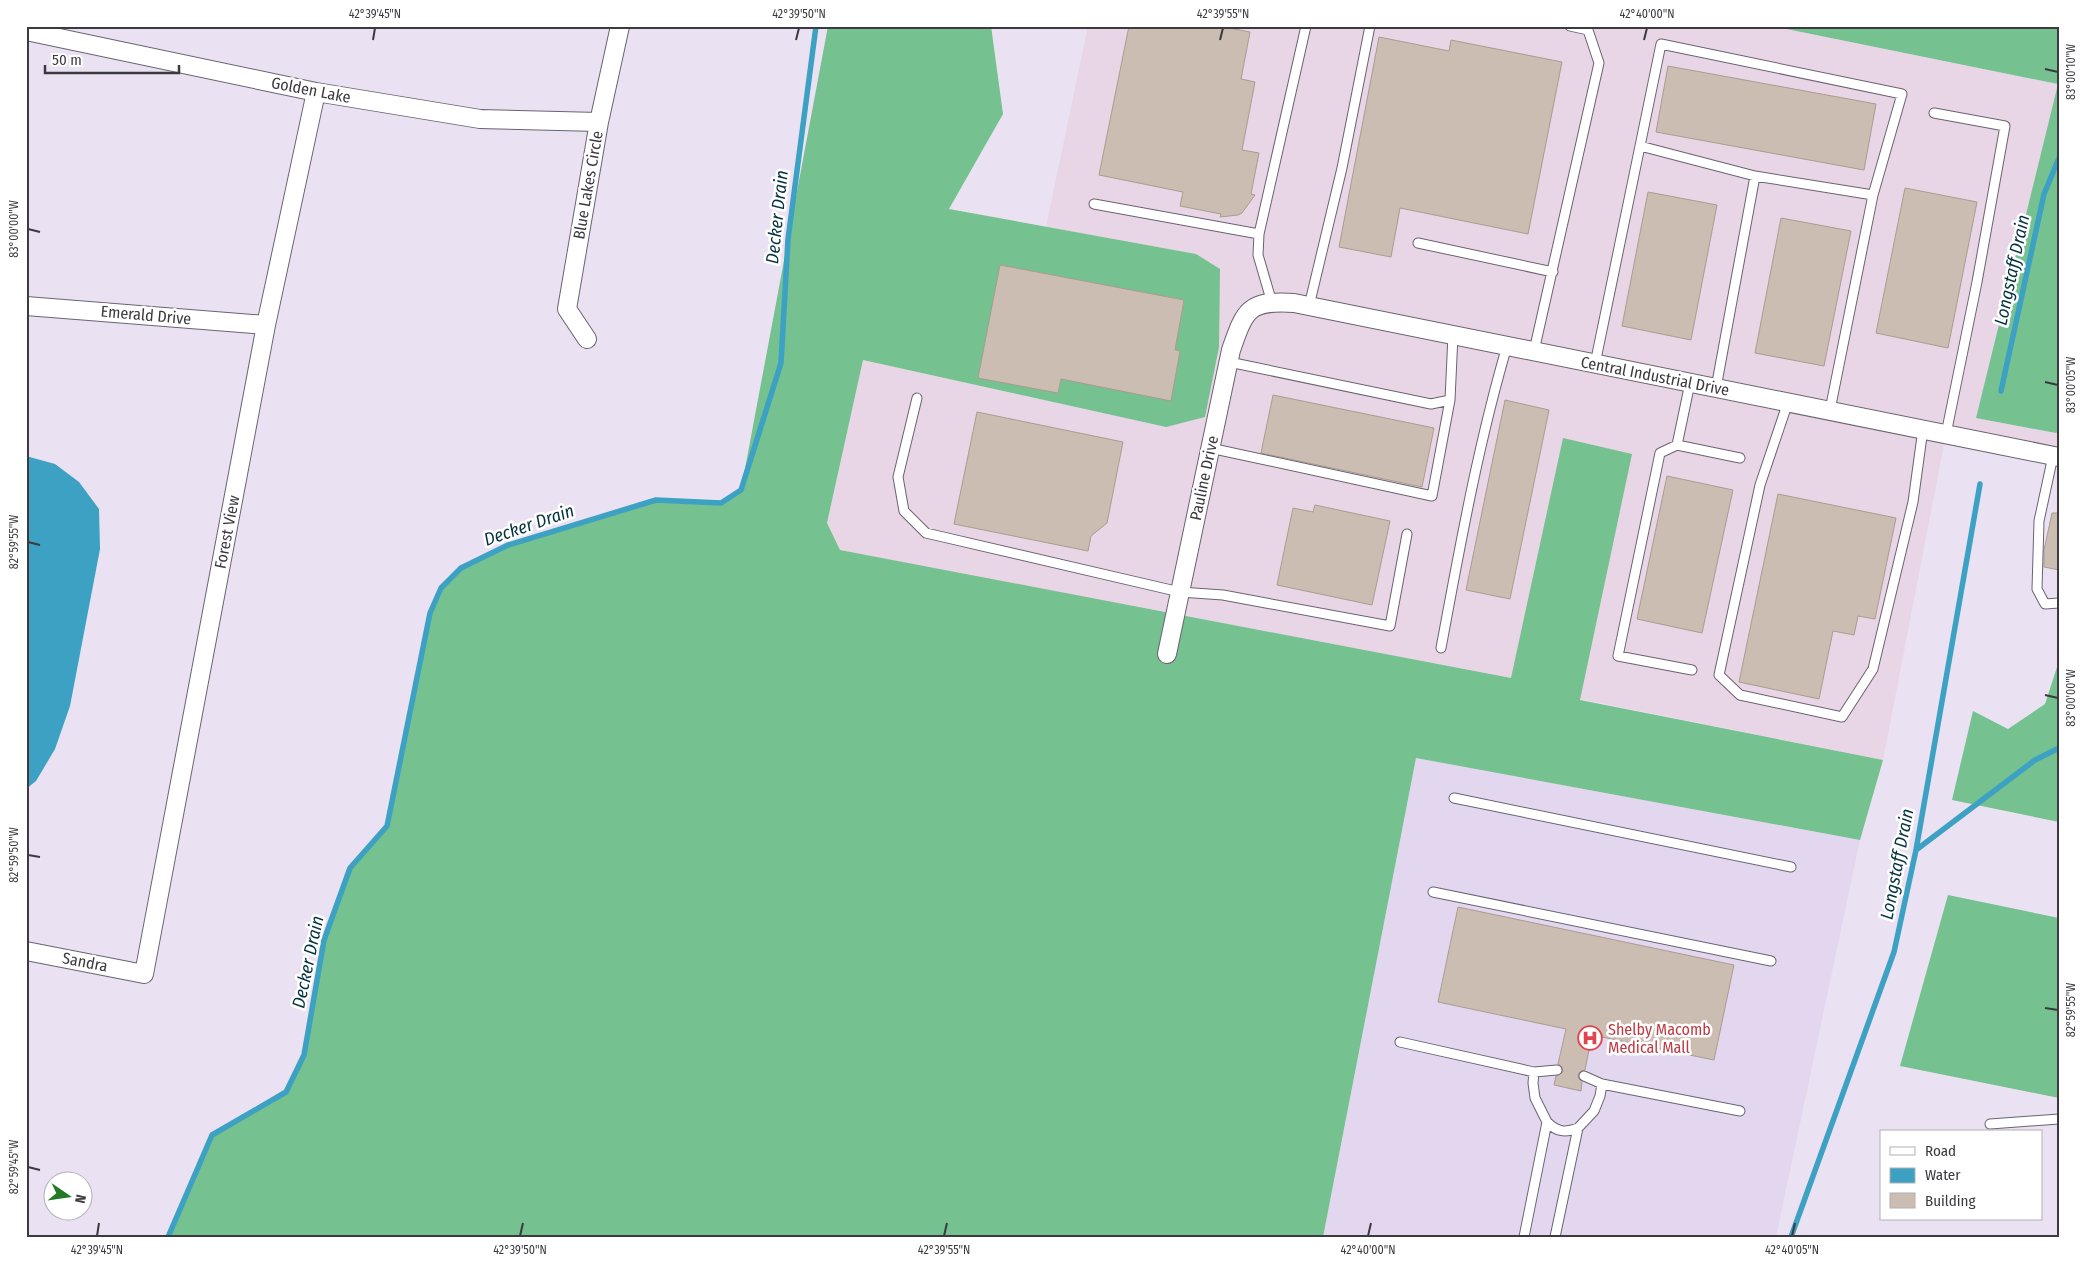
<svg xmlns="http://www.w3.org/2000/svg" width="2085" height="1263" font-family="'Fira Sans Condensed',sans-serif">
	<rect width="100%" height="100%" fill="#eae2f2"/>
	<!-- built -->
	<path fill="#e2d7ee" d="M1416,758L1860,840L1776,1237H1323Z"/>
	<!-- industrial -->
	<path fill="#e8d5e6" d="M1088,26H1772L2058,84L1976,418L2056,433L2059,431V453L1946,434L1883,760L840,550L827,523L863,360L1166,427L1196,254L1046,227Z"/>
	<!-- forest -->
	<path fill="#75c190" d="M828,26H991L1003,114L949,209L1196,254L1220,269L1219,347L1205,417L1166,427L863,360L827,523L840,550L1511,678L1563,438L1632,454L1580,700L1883,760L1860,840L1416,758L1323,1237H168L212,1135L286,1092L304,1055L324,940L350,868L387,826L430,613L441,588L461,568L508,545L656,500L721,503L741,490Z
		M1772,26H2059V431L2056,433L1976,418L2058,84Z
		M2059,661V822L1952,800L1973,711L2008,729L2045,704Z
		M1948,895L2059,918V1098L1900,1066Z"/>
	<!-- water -->
	<path fill="#3ca1c3" d="M26,456L55,464L79,482L99,509L100,549L70,706L55,749L36,781L26,789Z"/>
	<g fill="none" stroke-linecap="round" stroke-linejoin="round">
		<!-- stream -->
		<path stroke="#3ca1c3" stroke-width="5.5" d="M2001,391L2044,194L2059,158
			M1916,850L2035,760L2059,748
			M168,1237L212,1135L286,1092L304,1055L324,940L350,868L387,826L430,613L441,588L461,568L508,545L656,500L721,503L741,490L781,363L788,239L816,26
			M1791,1237L1894,952L1916,850L1980,484"/>
	</g>
	<!-- building -->
	<path fill="#cbbdb1" stroke="#a99c90" d="M1129,26H1219L1250,32L1241,79L1255,82L1242,150L1259,153L1251,194L1255,195L1242,213L1238,215L1220,217L1221,214L1180,206L1183,192L1099,175Z
		M1379,37L1449,51L1451,40L1562,62L1528,234L1400,208L1391,257L1339,247Z
		M1668,66L1876,104L1864,170L1656,132Z
		M1905,188L1977,202L1948,348L1876,333Z
		M1648,192L1717,205L1691,340L1622,326Z
		M1781,218L1851,231L1824,366L1755,353Z
		M1000,265L1184,300L1175,350L1180,351L1171,401L1061,379L1058,393L978,378Z
		M1273,395L1434,428L1422,487L1261,453Z
		M1505,400L1549,410L1510,599L1466,590Z
		M977,412L1123,442L1107,523L1091,536L1088,551L954,524Z
		M1667,476L1733,490L1702,633L1637,619Z
		M1778,494L1896,518L1875,619L1858,616L1854,635L1833,631L1819,699L1739,682Z
		M1315,505L1390,521L1372,605L1277,585L1293,508L1313,512Z
		M2052,513H2059V570L2044,567V550Z
		M1458,907L1734,965L1714,1060L1592,1035L1585,1070L1581,1071L1578,1074L1579,1079L1582,1082L1581,1091L1554,1085L1556,1076L1563,1072L1562,1067L1558,1064L1566,1029L1438,1002Z"/>
	<g fill="none" stroke-linecap="round" stroke-linejoin="round">
		<!-- lane casing -->
		<g stroke="#6a6371" stroke-width="11">
			<path id="lane" d="M1934,113L2005,126L1977,282L1946,434
				M1094,204L1259,234
				M1418,243L1553,272
				M1272,303L1258,255L1259,234L1306,26
				M1309,306L1342,168L1370,26
				M1534,351L1599,63L1588,30L1570,26
				M1229,362L1431,404L1450,400L1453,335
				M1595,364L1640,146
				M1690,383L1677,445L1740,458
				M1716,388L1755,176L1873,195L1902,94L1661,44L1640,146L1755,176
				M917,398L898,477L904,511L926,533L1180,592L1223,595L1390,626L1407,534
				M1788,402L1760,485L1719,675L1740,695L1842,717L1873,669L1913,502L1923,429
				M1830,410L1873,195
				M1677,445L1660,453L1618,656L1692,670
				M1210,448L1432,496L1450,400
				M2053,456L2039,521L2037,589L2045,604L2059,603
				M1441,648C1460,546 1478,445 1507,346
				M1454,798L1791,867
				M1433,892L1771,961
				M1400,1042L1534,1072L1557,1070
				M1584,1076L1602,1084L1740,1111
				M1547,1122C1557,1132 1565,1133 1578,1128
				M1990,1124L2059,1119
				M1524,1237L1547,1122L1535,1098L1533,1083L1534,1072
				M1555,1237L1578,1128L1594,1111L1600,1096L1602,1084"/>
		</g>
		<!-- street casing -->
		<g stroke="#6a6371" stroke-width="20">
			<path id="street" d="M26,31L316,92L480,119L599,122
				M26,306L266,325
				M587,339L567,309L599,122L620,26
				M1167,654L1231,350C1245,310 1248,300 1294,303L2059,457
				M26,951L144,974L266,325L316,92"/>
		</g>
		<!-- lane -->
		<use href="#lane" stroke="#fff" stroke-width="9"/>
		<!-- street -->
		<use href="#street" stroke="#fff" stroke-width="18"/>
	</g>
	<!-- ticks -->
	<path fill="none" stroke="#3c393f" stroke-width="2" d="M373,40L375,28M796,40L799,28M1220,40L1223,28M1644,40L1647,28M2045,69L2058,72M28,229L40,232M2045,382L2058,385M28,542L40,545M2045,695L2058,698M28,855L40,857M2045,1008L2058,1010M28,1167L40,1170M97,1236L99,1223M520,1236L523,1223M944,1236L947,1223M1368,1236L1371,1223M1792,1236L1795,1223"/>
	<!-- icons -->
	<defs>
		<g id="hospital-ring" transform="scale(1.25)"><circle r="9.5" fill="#fff" stroke="#e0444e" stroke-width="1.5"/><path d="M-5-5h3v3.5h4V-5h3V5h-3V1.5h-4V5h-3Z" fill="#e0444e"/></g>
	</defs>
	<g fill-rule="evenodd">
		<use href="#hospital-ring" x="1590" y="1038"/>
	</g>
	<g text-anchor="middle" dominant-baseline="central" stroke-width="5" stroke-linejoin="round" paint-order="stroke">
		<!-- street labels -->
		<g font-size="16" fill="#3c393f" stroke="#fff">
			<text transform="translate(311 90) rotate(11)">Golden Lake</text>
			<text transform="translate(588 185) rotate(-80)">Blue Lakes Circle</text>
			<text transform="translate(146 315) rotate(5)">Emerald Drive</text>
			<text transform="translate(1655 376) rotate(11)">Central Industrial Drive</text>
			<text transform="translate(1204 478) rotate(-78)">Pauline Drive</text>
			<text transform="translate(227 532) rotate(-79)">Forest View</text>
			<text transform="translate(85 962) rotate(11)">Sandra</text>
		</g>
		<!-- health labels -->
		<g font-size="16" fill="#be3a42" stroke="#fff" text-anchor="start">
			<text x="1608" y="1029">Shelby Macomb<tspan x="1608" dy="18">Medical Mall</tspan></text>
		</g>
		<!-- water labels -->
		<g font-size="18" font-style="italic" fill="#033241" stroke="#fff">
			<text transform="translate(777 217) rotate(-84)">Decker Drain</text>
			<text transform="translate(2012 270) rotate(-78)">Longstaff Drain</text>
			<text transform="translate(529 525) rotate(-19)">Decker Drain</text>
			<text transform="translate(1897 864) rotate(-79)">Longstaff Drain</text>
			<text transform="translate(308 962) rotate(-78)">Decker Drain</text>
		</g>
	</g>
	<!-- border -->
	<rect width="2085" height="1263" fill="none" stroke="#ffffff" stroke-width="55"/>
	<!-- legend -->
	<rect x="1880" y="1130" width="162" height="90" fill="#ffffff" stroke="#b1b0b2"/>
	<rect x="1890" y="1147" width="25" height="8" fill="#ffffff" stroke="#b1b0b2"/>
	<text x="1925" y="1156" font-size="15" fill="#3c393f">Road</text>
	<rect x="1890" y="1168" width="25" height="15" fill="#3ca1c3" stroke="#b1b0b2"/>
	<text x="1925" y="1180" font-size="15" fill="#3c393f">Water</text>
	<rect x="1890" y="1193" width="25" height="15" fill="#cbbdb1" stroke="#b1b0b2"/>
	<text x="1925" y="1206" font-size="15" fill="#3c393f">Building</text>
	<!-- north arrow -->
	<g transform="translate(68 1196) rotate(103)"><circle r="24" fill="#ffffff" stroke="#b1b0b2"/>
	<path d="M0-4L9 19L0 12L-9 19Z" fill="#237926"/>
	<text y="-8" font-size="14" font-weight="bold" text-anchor="middle" fill="#3c393f">N</text>
	</g>
	<!-- scale -->
	<path d="M45 65v8h134v-8" fill="none" stroke="#3c393f" stroke-width="2.5"/>
	<text x="52" y="65" font-size="15" fill="#3c393f" stroke="#ffffff" stroke-width="4" paint-order="stroke">50 m</text>
	<rect x="28" y="28" width="2030" height="1208" fill="none" stroke="#3c393f" stroke-width="2"/>
	<g font-size="12" text-anchor="middle" fill="#3c393f">
		<text x="375" y="18">42°39'45"N</text>
		<text x="799" y="18">42°39'50"N</text>
		<text x="1223" y="18">42°39'55"N</text>
		<text x="1647" y="18">42°40'00"N</text>
		<text transform="translate(2071 72) rotate(-90)" y="4">83°00'10"W</text>
		<text transform="translate(14 229) rotate(-90)" y="4">83°00'00"W</text>
		<text transform="translate(2071 385) rotate(-90)" y="4">83°00'05"W</text>
		<text transform="translate(14 542) rotate(-90)" y="4">82°59'55"W</text>
		<text transform="translate(2071 698) rotate(-90)" y="4">83°00'00"W</text>
		<text transform="translate(14 855) rotate(-90)" y="4">82°59'50"W</text>
		<text transform="translate(2071 1010) rotate(-90)" y="4">82°59'55"W</text>
		<text transform="translate(14 1167) rotate(-90)" y="4">82°59'45"W</text>
		<text x="97" y="1254">42°39'45"N</text>
		<text x="520" y="1254">42°39'50"N</text>
		<text x="944" y="1254">42°39'55"N</text>
		<text x="1368" y="1254">42°40'00"N</text>
		<text x="1792" y="1254">42°40'05"N</text>
	</g>
</svg>
